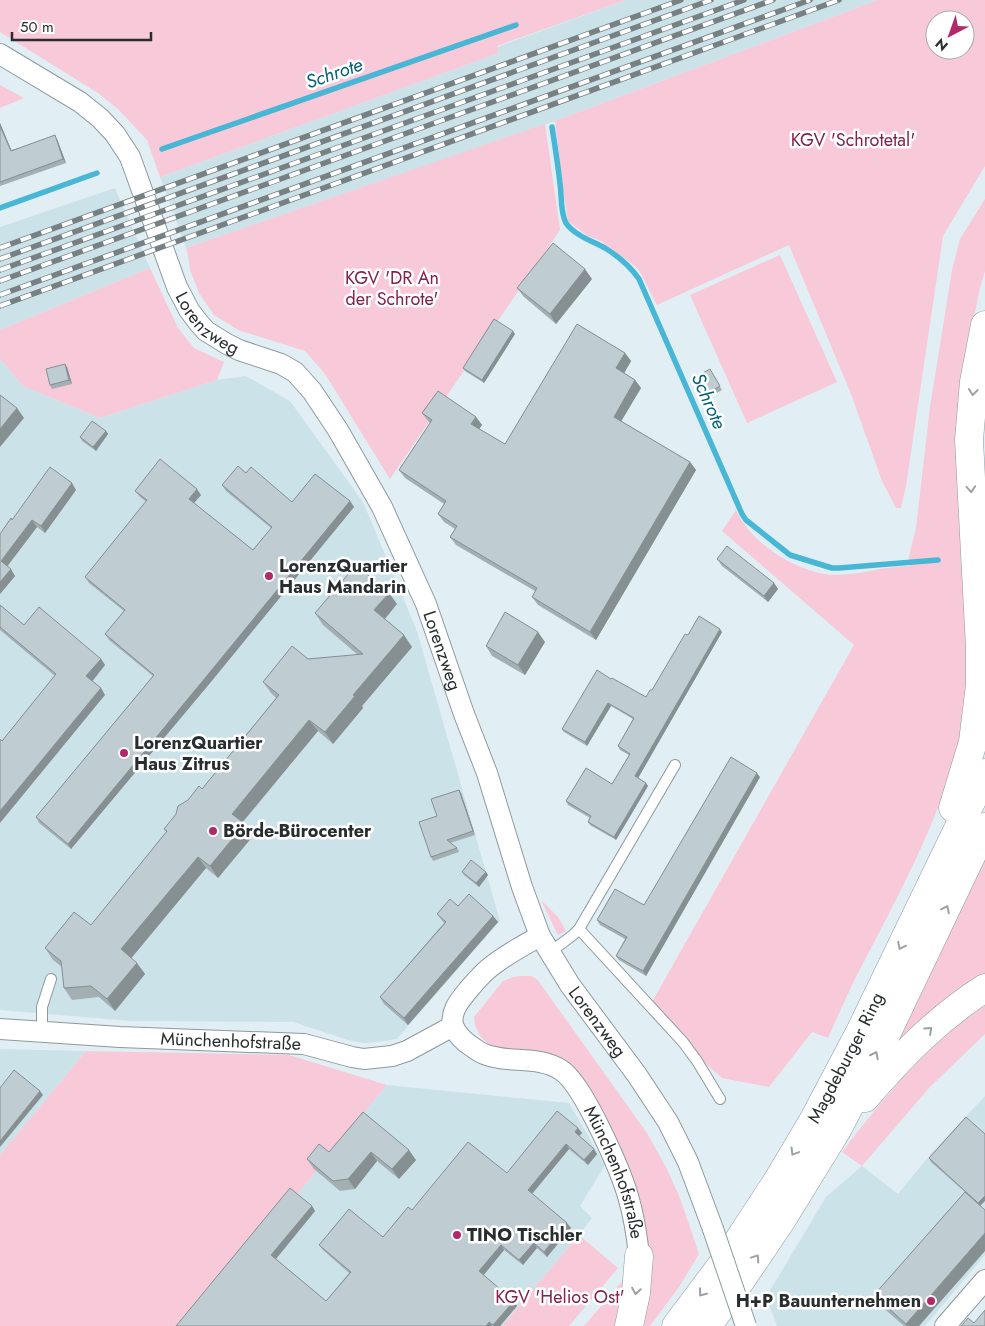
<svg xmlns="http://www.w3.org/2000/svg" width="985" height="1326" font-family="Jost,sans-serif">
	<rect width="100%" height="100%" fill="#e1eff4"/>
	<!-- built -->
	<path fill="#cce2e9" d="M626,0H878L555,121L186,248L160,177L499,53L497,47Z
		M115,188L150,268L0,330V227Z
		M0,359L23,386L100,418L217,380L246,376L290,401L363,502L417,631L500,921L397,1039L377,1042L364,1043L351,1041L293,1022L130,1021L0,1010Z
		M0,1049L86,1051L0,1155Z
		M387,1085L569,1103L605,1165L580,1206L592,1218L579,1235L502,1326H189Z
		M985,1096V1255L925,1326H777L766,1297L826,1197L862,1166L898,1194L935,1149Z"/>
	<!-- green -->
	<path fill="#f8c9d8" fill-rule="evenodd" d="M0,0H626L497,46L499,53L160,177L147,140L119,110L98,93L0,32Z
		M878,0H985V166L943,236L906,486L901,508H896L882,481L851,394L789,245L657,305L640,272L635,266L601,241L588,236L568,221L563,189L555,121ZM935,20H965V50H935Z
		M0,85L24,98L0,108Z
		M545,124L560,230L390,479L325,374L305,351L238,330L214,315L199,293L190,270L188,255L186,248Z
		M985,199V271L980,288L969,341L968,683C964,710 961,737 954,762C930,840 890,911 853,983C844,1002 836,1020 828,1038L812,1032L769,1087L722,1078L705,1063L700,1056L652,1002L854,645L722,531L736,510C751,544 799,574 836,575C860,575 884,566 909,566V556L916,528L930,407L952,270L960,239Z
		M780,255L837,382L747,423L690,295Z
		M150,268L178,328L194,348L224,362L217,380L100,418L23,386L0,359V330Z
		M985,854V977L899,1043L896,1040Z
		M541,900L558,917L566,931L558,935Z
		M521,976H531L537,979L647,1133L666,1167L680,1198L699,1254L679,1287L650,1326H638L646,1280L583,1082L501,1049C485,1045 475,1034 474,1017L503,981L513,977Z
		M985,1003V1034L929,1088L862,1166L842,1152C884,1098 928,1042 985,1003Z
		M86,1051L289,1055L387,1085L189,1326H0V1155Z
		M579,1235L618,1268L569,1326H502Z
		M631,1271L620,1326H584Z"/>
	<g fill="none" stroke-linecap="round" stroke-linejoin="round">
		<!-- stream -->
		<path stroke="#48b7d6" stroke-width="5.5" d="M552,127C555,146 558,165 560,184C562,196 560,212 566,223C574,235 592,241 605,248C618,256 630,266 639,279L742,514L746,520L790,555L832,568H839L938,560
			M162,149L516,25
			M0,208L97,173"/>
		<!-- service casing -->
		<g stroke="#8d999e" stroke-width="12">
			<path id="service" d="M579,929L683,1042L697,1061L720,1099
				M549,953L573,935L579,929L675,765
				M42,1032V1007L51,979"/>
		</g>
		<!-- minor casing -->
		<g stroke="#8d999e" stroke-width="22">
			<g id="minor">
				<path id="s1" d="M0,54L80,102L100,118L115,134L130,157L177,287L189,310L198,322L206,331L227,344L239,350L281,364L295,372L312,391L338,430L382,507L426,604L464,714L487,773L522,887L540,936L570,985L637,1075L668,1122L688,1162L713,1229"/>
				<path id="s2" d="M453,1026C457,1034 463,1041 471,1046C475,1049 479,1052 484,1054C508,1064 538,1055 561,1070C583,1084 620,1169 628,1196C634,1216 637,1236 639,1256"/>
				<path id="s3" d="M0,1029L120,1037L304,1044L352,1057L364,1059L392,1056L407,1051L453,1026C450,1011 460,1000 469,989C475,982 481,975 488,969C503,956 522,946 540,936"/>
				<path d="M945,1326L985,1280"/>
			</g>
		</g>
		<!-- trunk casing -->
		<g stroke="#8d999e" stroke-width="29">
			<g id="trunk">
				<path d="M953,808L973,742L980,685V648L969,440L974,382L985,325"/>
				<path d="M865,1098C901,1056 938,1018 985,988"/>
				<path d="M629,1326L636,1293L639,1256"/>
				<path id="s4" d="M676,1326L727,1258L778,1180L813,1121L860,1032L985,773"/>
				<path d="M707,1326L735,1289L781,1221L837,1130L881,1045L985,827"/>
			</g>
		</g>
		<!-- service -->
		<use href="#service" stroke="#fff" stroke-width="10"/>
		<!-- minor -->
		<use href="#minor" stroke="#fff" stroke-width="20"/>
		<!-- trunk -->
		<use href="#trunk" stroke="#fff" stroke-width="28"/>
		<!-- rail casing -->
		<g stroke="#778083" stroke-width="5.5">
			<path id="rail" d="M0,248L681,0
				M0,259L711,0
				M0,270L744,0
				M0,281L773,0
				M0,295L810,0
				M0,306L839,0"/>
		</g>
		<!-- rail -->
		<use href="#rail" stroke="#fff" stroke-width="4" stroke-dasharray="11" stroke-linecap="butt"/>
		<!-- minor-bridge casing -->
		<g stroke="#8d999e" stroke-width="22" stroke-linecap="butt">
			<path id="minor-bridge" d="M713,1229L746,1326"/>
		</g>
		<!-- minor-bridge -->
		<use href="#minor-bridge" stroke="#fff" stroke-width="20"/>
	</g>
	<!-- wall -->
	<path fill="#a4afb4" d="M0,123L11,150L57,139L66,163L0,186Z
		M592,279L556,324L524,297L517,288Z
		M515,334L484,383L465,371L463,368Z
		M625,353L631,361L624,373L635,380L641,388L621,421L690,462L696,470L596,640L538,605L532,597L535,591L456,545L450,537L455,529L444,522L438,514L444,504L405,478L399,470L430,423L428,421L422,413L476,417L482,425L479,429L505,444Z
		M67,367L72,384L52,389L50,385Z
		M712,373L722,390L706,399L704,396Z
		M106,431L108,434L96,451L82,441L80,437Z
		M246,473L292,502L350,501L354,507L210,683L71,849L39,823L36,817L153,676L109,640L105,634L124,611L89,583L85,577L146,502L139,496L135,491L201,495L194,503L253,550L271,528L226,491L222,485Z
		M76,490L45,533L37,527L7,566L15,576L0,594L12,520Z
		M717,559L774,583L778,589L768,602L722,566Z
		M397,604L385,619L412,647L362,706L363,708L333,744L318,731L243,822L253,836L232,861L218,878L206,868L131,958L145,974L115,1011L99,997L72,1000L64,988L62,967L53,960L45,948L91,925L167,832L164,829L188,800L202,789L276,698L271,693L263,682L308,659L358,655L323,625L315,613Z
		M0,605L24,625L101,659L105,665L92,681L105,695L2,741L55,676L0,630Z
		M722,632L638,778L646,783L648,786L616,840L590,825L588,822L590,818L568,805L566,801L612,784L629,755L620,750L618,746L633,719L611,706L587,746L564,732L562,729L611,679L646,697L652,690L688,635Z
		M545,642L525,675L492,656L486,646Z
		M760,777L646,976L619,960L616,956L625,939L600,925L597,920L644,905Z
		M459,790L461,793L475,835L450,843L457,848L459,852L433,861L431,857L437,816Z
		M462,872H486L488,875L479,887L464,875Z
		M458,906L493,916L498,922L408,1025L384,1004L380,997L444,923L437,914Z
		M363,1112L416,1160L399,1179L377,1161L355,1189L340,1191L314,1169L307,1159L329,1152Z
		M966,1117L981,1206L919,1326H904L880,1305L874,1295L965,1192L931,1162L929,1158Z
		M578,1128L582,1133L579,1136L597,1154L588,1165L569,1149L532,1194L571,1228L547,1257L537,1248L523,1265L504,1250L483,1275L517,1306L500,1326H176L312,1206L315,1211L276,1259L326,1301L349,1273L323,1250L319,1245L383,1237L412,1210L507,1173Z"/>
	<!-- shaded-wall -->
	<path fill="#868f92" d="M0,123L13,154L11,151L0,126Z
		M55,135L57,139L66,163L63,159Z
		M585,269L592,279L556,324L550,314Z
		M513,331L515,334L484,383L482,380Z
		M625,353L631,361L622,377L616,368Z
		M65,364L67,367L72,384L69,380Z
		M635,380L641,388L619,425L614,417Z
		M17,408L24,418L0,447V429Z
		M476,417L482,425L477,432L471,424Z
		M106,431L108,434L96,451L93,447Z
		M690,462L696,470L596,640L590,632Z
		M72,483L76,490L45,533L41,526Z
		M197,489L201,495L193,504L189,499Z
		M350,501L354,507L210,683L71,849L68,844Z
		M32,520L37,527L6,568L1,561Z
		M11,569L15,576L0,594V582Z
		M774,583L778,589L768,602L764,596Z
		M389,593L397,604L382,622L374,610Z
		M720,629L722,632L637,780L635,776Z
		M538,632L545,642L525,675L518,665Z
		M404,635L412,647L362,706L363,708L333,744L325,732L353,695Z
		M101,659L105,665L91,683L86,676Z
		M101,688L105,695L0,823V811Z
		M608,703L611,706L587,746L585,742Z
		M309,720L318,731L240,825L232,814Z
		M757,773L760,777L646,976L643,971Z
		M646,783L648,786L616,840L614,837Z
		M459,790L461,793L475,835L473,831Z
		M245,824L253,836L218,878L210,866Z
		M198,857L206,868L129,961L121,949Z
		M486,872L488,875L479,887L476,883Z
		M493,916L498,922L408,1025L404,1018Z
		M137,963L145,974L115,1011L107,999Z
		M40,1091L43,1095L0,1147V1141Z
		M578,1128L582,1133L578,1137L575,1132Z
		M566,1144L569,1149L531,1195L528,1190Z
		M594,1149L597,1154L588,1165L584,1160Z
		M409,1150L416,1160L399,1179L392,1169Z
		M371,1152L377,1161L355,1189L348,1179Z
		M985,1196V1201L980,1206L978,1203Z
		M312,1206L315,1211L275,1260L271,1255Z
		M567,1223L571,1228L547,1257L544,1252Z
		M985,1233V1251L919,1326H907L906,1324Z
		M534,1243L537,1248L523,1265L519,1260Z
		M501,1245L504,1250L483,1276L479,1271Z
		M514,1301L517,1306L500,1326H493V1325Z
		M489,1322L492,1326H486Z"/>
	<!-- building -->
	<path fill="#bfccd1" stroke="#868f92" d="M0,126L11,151L55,135L63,159L0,182Z
		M553,243L585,269L550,314L517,288Z
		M494,319L513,331L482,380L463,368Z
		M577,324L625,353L616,368L635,380L614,417L690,462L590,632L532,597L537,588L450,537L457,526L438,514L446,501L399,470L432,420L422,413L438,391L476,417L471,424L505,444Z
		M65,364L69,380L50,385L46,369Z
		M710,369L720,386L704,396L694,378Z
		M0,395L17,408L0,429Z
		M92,421L106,431L93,447L80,437Z
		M160,459L197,489L189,499L253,550L272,527L222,485L238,466L246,473L251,467L292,502L315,474L350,501L206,677L68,844L36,817L154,675L105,634L125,610L85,577L147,500L135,491Z
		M50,467L72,483L41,526L32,520L1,561L11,569L0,582V534L11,518L12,520Z
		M727,546L774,583L764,596L717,559Z
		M356,565L389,593L374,610L404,635L353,695L355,696L325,732L309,720L232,814L245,824L224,849L210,866L198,857L121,949L137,963L107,999L91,986L64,988L61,961L45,948L74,912L91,925L167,831L164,829L176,814L178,806L188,800L199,786L202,789L279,695L263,682L292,646L308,659L363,654L315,613Z
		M0,605L24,625L39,607L101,659L86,676L101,688L0,811V739L2,741L56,674L0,627Z
		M505,612L538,632L518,665L486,646Z
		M699,616L720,629L635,776L646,783L614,837L588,822L591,816L566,801L586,768L612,784L630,754L618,746L634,718L608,703L585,742L562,729L597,670L611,679L612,678L646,697L650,690H652L685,634L688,635Z
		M731,757L757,773L643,971L616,956L627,937L597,920L615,889L644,905Z
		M459,790L473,831L447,840L457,848L431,857L419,822L437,816L431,799Z
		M471,860L486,872L476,883L462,872Z
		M469,894L493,916L404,1018L380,997L446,922L437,914L450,899L458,906Z
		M14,1070L40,1091L0,1141V1088Z
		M557,1111L578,1128L575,1132L594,1149L584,1160L566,1144L528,1190L567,1223L544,1252L534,1243L519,1260L501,1245L479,1271L514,1301L493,1325L489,1322L486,1326H176L290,1188L312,1206L271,1255L326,1301L351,1272L319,1245L349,1209L383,1237L408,1207L412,1210L468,1142L507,1173Z
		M363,1112L409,1150L392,1169L371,1152L348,1179L333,1181L307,1159L319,1144L329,1152Z
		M966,1117L985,1134V1196L978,1203L929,1158Z
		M965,1192L985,1210V1233L906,1324L874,1295Z
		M985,1310V1326H961L968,1318L974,1323Z"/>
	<!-- one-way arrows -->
	<defs><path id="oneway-chevron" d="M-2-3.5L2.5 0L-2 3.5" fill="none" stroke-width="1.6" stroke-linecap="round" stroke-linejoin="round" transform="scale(1.25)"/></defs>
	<g stroke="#9ea1a1">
		<use href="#oneway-chevron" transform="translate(973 392) rotate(97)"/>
		<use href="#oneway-chevron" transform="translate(971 489) rotate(86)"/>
		<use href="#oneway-chevron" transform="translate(946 909) rotate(-64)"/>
		<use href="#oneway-chevron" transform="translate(901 946) rotate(116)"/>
		<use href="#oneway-chevron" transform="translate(929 1030) rotate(-42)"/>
		<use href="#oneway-chevron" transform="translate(875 1055) rotate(-63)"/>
		<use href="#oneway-chevron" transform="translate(794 1152) rotate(121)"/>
		<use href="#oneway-chevron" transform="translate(756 1258) rotate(-56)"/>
		<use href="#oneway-chevron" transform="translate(636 1291) rotate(99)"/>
		<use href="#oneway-chevron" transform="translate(702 1293) rotate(127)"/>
	</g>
	<!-- markers -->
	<g fill="#b22969" stroke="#fff" stroke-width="2">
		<circle cx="269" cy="576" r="5"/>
		<circle cx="124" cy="753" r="5"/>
		<circle cx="213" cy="831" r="5"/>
		<circle cx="457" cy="1235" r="5"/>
		<circle cx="931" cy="1301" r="5"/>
	</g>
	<g text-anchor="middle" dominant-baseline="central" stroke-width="5" stroke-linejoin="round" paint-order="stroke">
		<!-- park labels -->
		<g font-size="18" fill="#83214d" stroke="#fff">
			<text x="853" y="140">KGV 'Schrotetal'</text>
			<text x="392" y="278">KGV 'DR An<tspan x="392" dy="21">der Schrote'</tspan></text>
			<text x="560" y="1297">KGV 'Helios Ost'</text>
		</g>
		<!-- street labels -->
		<g font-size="18" fill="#282e2f" stroke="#fff">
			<text stroke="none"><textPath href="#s1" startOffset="355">Lorenzweg</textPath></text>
			<text stroke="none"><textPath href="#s1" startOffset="775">Lorenzweg</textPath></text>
			<text stroke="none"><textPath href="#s1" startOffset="1180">Lorenzweg</textPath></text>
			<text stroke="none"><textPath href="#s3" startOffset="231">Münchenhofstraße</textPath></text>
			<text stroke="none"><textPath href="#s4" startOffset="318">Magdeburger Ring</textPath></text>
			<text stroke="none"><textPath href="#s2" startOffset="239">Münchenhofstraße</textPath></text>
		</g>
		<!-- poi labels -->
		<g font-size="18" font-weight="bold" fill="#282e2f" stroke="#fff" text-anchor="start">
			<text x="279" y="566">LorenzQuartier<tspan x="279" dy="21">Haus Mandarin</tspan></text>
			<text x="134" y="743">LorenzQuartier<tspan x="134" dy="21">Haus Zitrus</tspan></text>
			<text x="223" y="831">Börde-Bürocenter</text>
			<text x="467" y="1235">TINO Tischler</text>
			<text x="921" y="1301" text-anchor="end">H+P Bauunternehmen</text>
		</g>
		<!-- water labels -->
		<g font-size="19" font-style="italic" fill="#006177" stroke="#fff">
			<text transform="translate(334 73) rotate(-19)">Schrote</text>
			<text transform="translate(709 401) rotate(66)">Schrote</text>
		</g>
	</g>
	<!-- north arrow -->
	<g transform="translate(950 35) rotate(221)"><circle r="24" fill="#ffffff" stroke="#a9abac"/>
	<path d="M0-4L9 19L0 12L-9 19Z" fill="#b22969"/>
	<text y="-8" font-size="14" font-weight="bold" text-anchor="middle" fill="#282e2f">N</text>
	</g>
	<!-- scale -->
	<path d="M12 32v8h139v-8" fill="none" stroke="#282e2f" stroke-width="2.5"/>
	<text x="20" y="32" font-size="15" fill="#282e2f" stroke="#ffffff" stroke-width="4" paint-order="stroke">50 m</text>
</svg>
